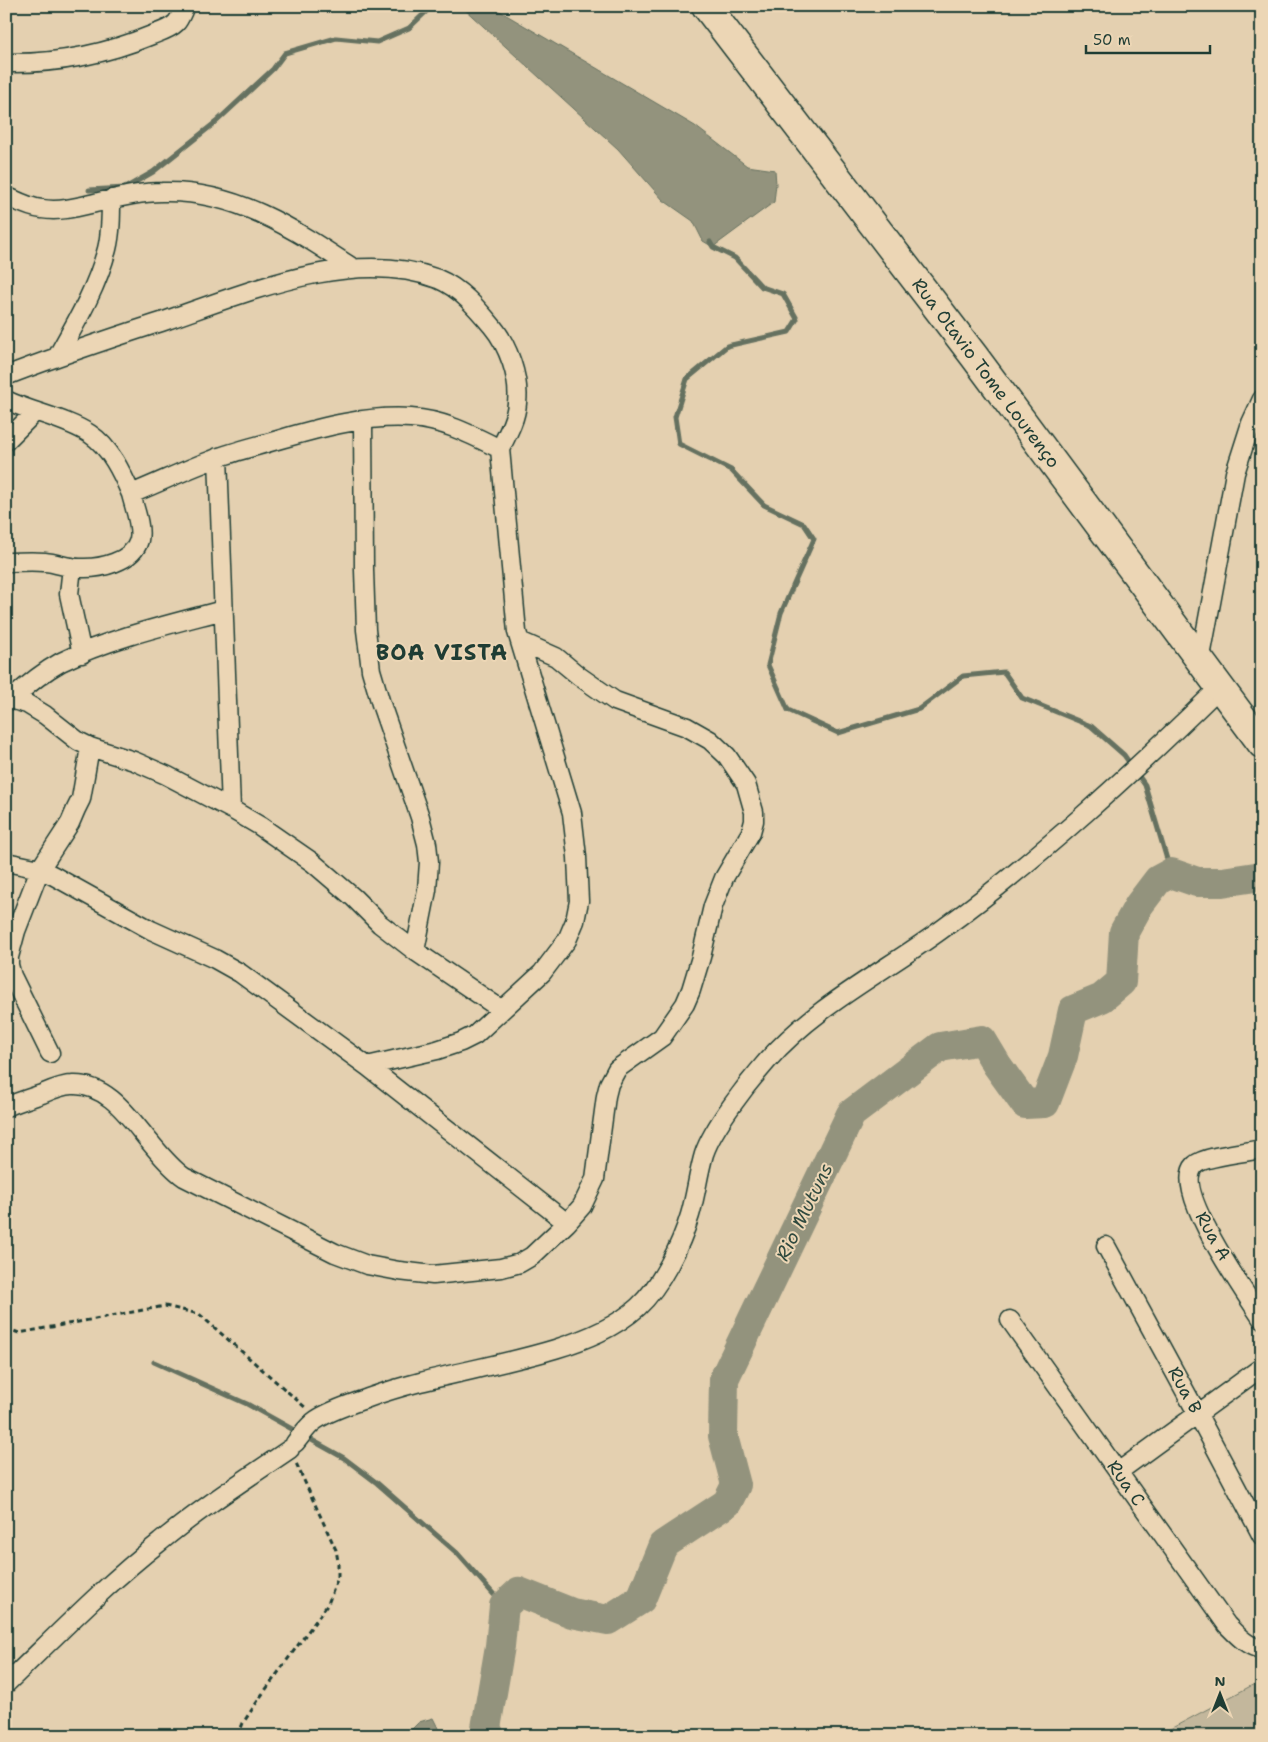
<svg xmlns="http://www.w3.org/2000/svg" width="1268" height="1742" font-family="'Shantell Sans',sans-serif">
	<rect width="100%" height="100%" fill="#e4d0b0"/>
	<filter id="ink" filterUnits="userSpaceOnUse"><feTurbulence type="fractalNoise" baseFrequency=".02" numOctaves="2"/><feDisplacementMap in="SourceGraphic" scale="10" xChannelSelector="R" yChannelSelector="G"/><feConvolveMatrix kernelMatrix="1 2 1 2 8 2 1 2 1" color-interpolation-filters="sRGB"/></filter>
	<g filter="url(#ink)">
		<!-- green -->
		<path fill="#c3b79c" stroke="#717a68" d="M1262,1680V1736H1157Z"/>
		<!-- water -->
		<path fill="#93937d" stroke="#657160" d="M461,6H491L695,126L747,166L775,170L776,184L774,202L713,247L703,241L693,221L663,200L618,149Z
			M433,1718L442,1736H405L419,1722Z"/>
		<g fill="none" stroke-linecap="round" stroke-linejoin="round">
			<!-- stream -->
			<path stroke="#657160" stroke-width="5" d="M89,190L125,188L153,172L216,122L273,69L285,53L336,38L377,42L409,28L432,6
				M710,242L713,247L735,258L762,287L783,294L797,319L789,332L727,346L687,379L675,417L679,444L731,470L764,505L804,524L814,539L781,613L768,665L788,710L838,733L919,709L963,676L1004,672L1022,698L1091,726L1124,755L1145,785L1171,873
				M154,1362L247,1404L344,1458L377,1483L457,1553L504,1606"/>
			<!-- river -->
			<path stroke="#93937d" stroke-width="30" d="M490,1736L486,1728L500,1646L504,1606L519,1592L572,1613L608,1620L641,1599L663,1545L727,1503L736,1485L723,1436L724,1379L851,1114L940,1047L982,1040L997,1065L1025,1104L1045,1103L1063,1056L1073,1010L1102,998L1121,982L1124,932L1139,905L1158,880L1171,873L1197,882H1222L1262,876"/>
			<!-- minor casing -->
			<g stroke="#1f3d34" stroke-width="21">
				<path id="minor" d="M6,63C56,64 106,54 152,35C160,32 170,29 176,23C180,19 182,12 185,6
					M6,196C17,201 30,208 42,209C60,212 78,207 95,203C117,198 139,192 162,192C236,190 294,229 353,268
					M58,355C77,321 97,287 107,249C111,233 111,216 111,199
					M6,376C59,355 113,338 167,320C248,292 353,247 438,279C460,288 477,308 492,326C508,345 520,378 517,403C516,419 507,435 500,449L517,632L572,813L577,857L579,901L575,921L567,940L542,973L475,1035L461,1042L437,1050L367,1066
					M6,400C33,413 65,418 90,434C110,447 122,473 131,494C158,483 185,470 212,460C234,451 258,446 281,439C322,427 368,415 411,418C444,420 472,435 500,449
					M363,421L364,570L366,630L371,670L381,704L420,817L427,844L429,862L427,890L415,951
					M6,441L35,412
					M218,457L231,809
					M6,562C19,562 32,561 45,562C57,563 68,568 80,568C99,569 133,562 139,540C142,526 134,507 131,494
					M72,567L69,594L82,654
					M1200,662L1235,473L1251,423L1262,399
					M6,698L27,704L45,715L78,741L90,747L134,761L166,775L231,809L260,826L312,862L354,898L380,924L415,951L502,1010
					M12,699C27,685 43,672 61,662C110,638 171,624 223,610
					M6,862L40,869L54,876L151,930L215,959L240,973L367,1066L567,1223
					M50,1053L12,976L9,965V957L16,931L40,869L70,823L76,809L81,799L90,747
					M6,1107C17,1102 30,1098 42,1094C51,1090 62,1085 72,1085C107,1083 129,1117 149,1141C160,1154 170,1167 184,1177L335,1253L367,1265L399,1271L433,1275L501,1268L520,1263L532,1256L567,1223L582,1206L595,1179L606,1096L609,1084L617,1069L662,1037L685,1004L691,990L701,957L713,906L724,878L751,832L754,821V812L746,784L727,756L710,740L687,727L615,701L579,676L556,657L520,641
					M1262,1149C1248,1152 1204,1156 1195,1165C1171,1189 1247,1295 1262,1319
					M1106,1246L1197,1413L1262,1536
					M1010,1320L1227,1625C1237,1635 1247,1647 1262,1649
					M295,1443C302,1435 307,1426 316,1420C331,1410 351,1404 368,1398C428,1376 493,1368 555,1349C584,1340 615,1328 638,1307C661,1286 681,1245 690,1215C696,1195 698,1174 704,1154C713,1127 747,1084 767,1061C815,1006 882,973 941,930C1040,858 1131,774 1219,688
					M1118,1472L1262,1367
					M6,1684C56,1636 105,1585 160,1542C201,1508 246,1479 290,1449"/>
			</g>
			<!-- primary casing -->
			<g stroke="#1f3d34" stroke-width="31">
				<path id="primary" d="M706,6L974,356L1262,744"/>
			</g>
			<!-- path -->
			<path stroke="#1f3d34" stroke-width="3" stroke-dasharray="5 4" stroke-linecap="butt" d="M6,1328L19,1333L165,1306L199,1314L306,1408
				M238,1736L243,1723L261,1696L328,1604L338,1577V1561L336,1550L296,1463"/>
			<!-- minor -->
			<use href="#minor" stroke="#ecd6b5" stroke-width="18"/>
			<!-- primary -->
			<use href="#primary" stroke="#ecd6b5" stroke-width="28"/>
		</g>
	</g>
	<g text-anchor="middle" dominant-baseline="central" stroke-width="4" stroke-linejoin="round" paint-order="stroke">
		<!-- street labels -->
		<g font-size="18" fill="#1f3d34" stroke="#ecd6b5">
			<text transform="translate(986 373) rotate(53)">Rua Otavio Tome Lourenço</text>
			<text transform="translate(1213 1236) rotate(61)">Rua A</text>
			<text transform="translate(1185 1390) rotate(61)">Rua B</text>
			<text transform="translate(1126 1483) rotate(55)">Rua C</text>
		</g>
		<!-- water labels -->
		<g font-size="19" font-style="italic" fill="#304a3f" stroke="#ecd6b5">
			<text transform="translate(804 1212) rotate(-64)">Rio Mutuns</text>
		</g>
		<!-- district labels -->
		<g font-size="22" font-weight="bold" letter-spacing="1" fill="#1f3d34" stroke="#ecd6b5">
			<text x="442" y="652">BOA VISTA</text>
		</g>
	</g>
	<!-- margin -->
	<rect width="1268" height="1742" fill="none" stroke="#ecd6b5" stroke-width="25"/>
	<rect x="12" y="12" width="1243" height="1717" fill="none" stroke="#1f3d34" stroke-width="2" filter="url(#ink)"/>
	<!-- north arrow -->
	<g transform="translate(1220 1694)" stroke="#ecd6b5" stroke-width="4" paint-order="stroke">
	<path d="M0-4L9 19L0 12L-9 19Z" fill="#1f3d34"/>
	<text y="-8" font-size="14" font-weight="bold" text-anchor="middle" fill="#1f3d34">N</text>
	</g>
	<!-- scale -->
	<path d="M1086 45v8h124v-8" fill="none" stroke="#1f3d34" stroke-width="2.5"/>
	<text x="1093" y="45" font-size="15" fill="#1f3d34" stroke="#ecd6b5" stroke-width="4" paint-order="stroke">50 m</text>
</svg>
